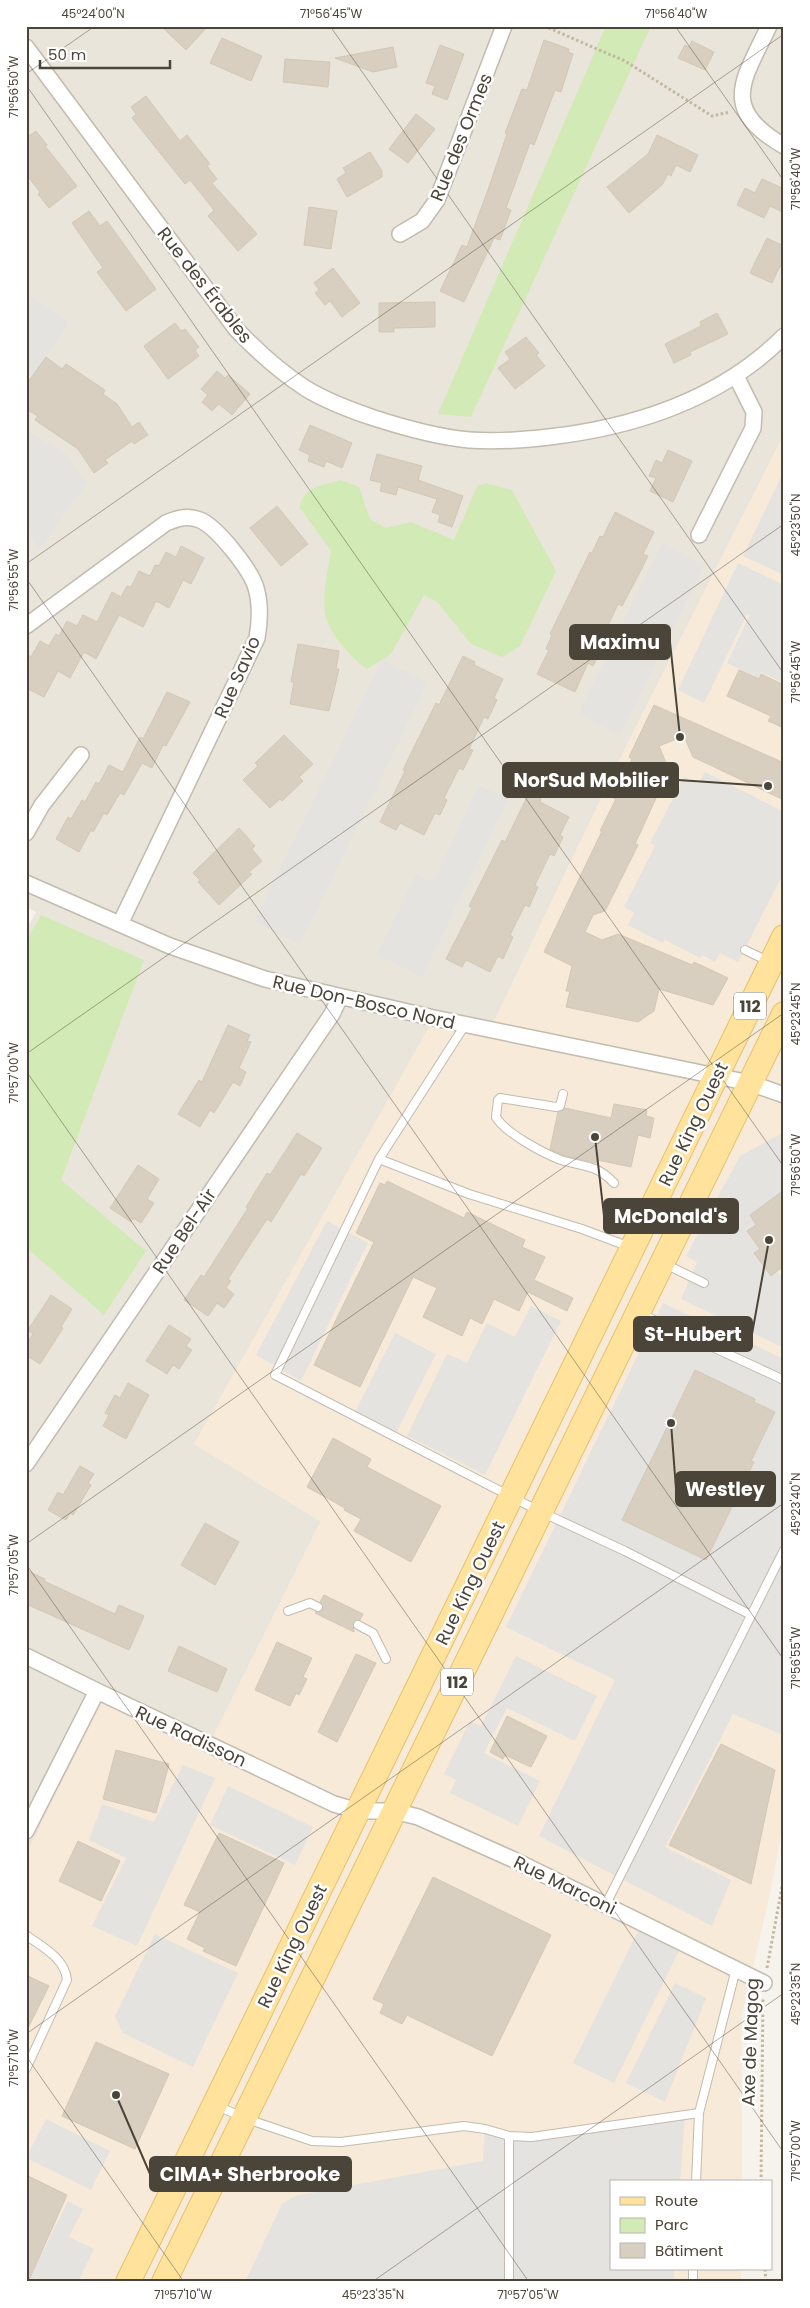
<svg xmlns="http://www.w3.org/2000/svg" width="810" height="2308" font-family="Poppins,sans-serif">
	<rect width="100%" height="100%" fill="#f6f3ec"/>
	<!-- residential -->
	<path fill="#eae5da" d="M26,26H784V434L624,751L490,1030L194,1444L321,1521L210,1743L30,1848L26,1854V930L36,912L26,907Z"/>
	<!-- commercial -->
	<path fill="#f7ead8" d="M784,434V1818L770,1894L742,2014V2182H611V2269H741V2282H26V1854L107,1692L210,1743L321,1522L194,1444L434,1018L490,1030L624,751Z"/>
	<!-- green -->
	<path fill="#d2eab5" d="M606,26H651L471,417L438,414Z
		M341,480L359,487L370,519L386,528L411,522L454,540L477,486L486,483L512,490L556,571L520,646L502,657L471,644L437,602L424,595L391,654L367,669C354,661 332,636 327,621C320,603 328,570 331,551L300,508C302,487 324,485 341,480Z
		M41,915L144,960L61,1180L146,1251L104,1315L29,1250L26,1251V941Z"/>
	<!-- parking -->
	<path fill="#e5e3e0" fill-rule="evenodd" d="M26,293L69,322L32,377L26,373Z
		M26,431L63,451L87,482L41,549L36,545L26,532Z
		M783,473H784V575L743,556Z
		M662,543L705,564L620,735L578,714Z
		M738,563L784,585V683L761,672L758,678L727,663L749,616L747,614L704,703L678,690Z
		M382,660L428,682L300,944L254,922Z
		M705,772L784,812V872L738,962L720,953L715,962L702,955L700,958L665,940L663,943L628,925L634,913L624,907L655,846L650,843L684,777L698,784Z
		M479,785L508,799L422,977L377,955L416,874L433,882Z
		M784,1132V1190L750,1215L756,1225L747,1231L760,1249L755,1253L777,1271L784,1280V1348L681,1299L697,1262L686,1256L740,1156Z
		M327,1221L368,1243L301,1381L256,1355Z
		M663,1303L784,1359V1733L783,1735L733,1714L665,1847L731,1880L712,1926L539,1836L615,1680L506,1627ZM695,1370L774,1412L751,1461L754,1462L706,1560L622,1520Z
		M531,1306L561,1321L485,1475L407,1436L447,1354L467,1363L487,1323L515,1337Z
		M395,1333L436,1354L396,1433L355,1412Z
		M516,1656L597,1696L575,1741L507,1708L484,1753L540,1781L518,1826L450,1793L456,1780L444,1774L470,1721L481,1726Z
		M183,1765L215,1778L137,1946L92,1926L126,1858L89,1840L102,1804L154,1822Z
		M228,1786L313,1827L295,1865L210,1825Z
		M639,1929L680,1949L614,2083L573,2063Z
		M155,1934L238,1973L193,2067L123,2033L115,2016Z
		M675,1983L706,1998L665,2102L626,2083Z
		M685,2115L680,2182H611V2269H674V2282H245L282,2204L295,2196L483,2161L485,2129L509,2136Z
		M46,2119L110,2151L91,2190L26,2158Z
		M68,2201L83,2209L69,2237L94,2249L78,2282H28Z"/>
	<!-- building -->
	<path fill="#d8cfc1" stroke="#d3c7b4" d="M161,26H208L186,50Z
		M222,38L262,56L251,81L210,63Z
		M544,40L569,49L568,52L573,54L561,92L555,90L534,145L530,143L506,208L511,210L500,240L494,238L464,302L440,291L462,245L467,247L490,184L507,134L505,133L522,89L527,90Z
		M692,41L714,52L705,70L678,58L685,45L689,47Z
		M440,45L464,54L447,100L432,94L435,86L426,83Z
		M393,47L397,67L373,72L335,58Z
		M285,59L330,62L328,87L283,82Z
		M146,96L180,141L187,135L210,164L207,166L217,179L212,183L257,234L238,251L208,216L214,210L190,180L185,184L132,118L136,114L131,107Z
		M416,114L435,129L408,163L389,149Z
		M36,131L47,145L45,146L77,186L49,208L38,194L40,192L26,174V138Z
		M657,135L698,155L690,172L676,165L671,176L668,174L662,185L629,213L607,187L648,154Z
		M370,152L382,171V177L347,197L337,179L346,173L343,168Z
		M762,179L784,189V213L770,206L764,218L737,205L745,188L755,193Z
		M309,207L337,211L331,249L304,245Z
		M89,211L100,226L107,221L156,289L126,311L97,272L103,268L72,223Z
		M767,238L784,246V267L780,266L772,283L750,273Z
		M333,268L360,303L342,317L330,301L325,305L315,293L319,290L314,283Z
		M435,302V327L394,328V332H379V303Z
		M717,313L728,334L690,352L691,355L674,363L665,344L701,326L700,322Z
		M175,323L181,331L185,329L199,347L195,350L199,356L168,379L144,346Z
		M526,337L539,353L536,355L545,366L515,389L498,368L510,359L505,352Z
		M46,357L62,369L66,364L105,390L103,394L117,404L132,427L139,422L148,435L134,444L132,441L105,460L108,463L94,473L78,449L35,420L38,416L26,409V385Z
		M217,371L225,378L228,375L250,394L232,415L219,404L212,411L202,402L208,395L201,389Z
		M310,425L352,443L342,468L326,461L324,467L308,461L310,455L299,450Z
		M668,450L692,461L673,502L650,491L656,478L649,476L656,460L662,463Z
		M377,454L422,466L418,480L463,496L452,527L438,522L440,515L432,512L437,499L398,487L396,495L380,491L382,483L370,480Z
		M277,506L308,544L281,566L250,528Z
		M615,512L654,532L643,554L648,556L640,572L622,606L618,604L605,632L609,634L593,666L588,663L575,692L537,674L549,650L546,649L552,635L550,634L590,552L592,553L600,536L603,537Z
		M181,546L204,558L191,584L183,580L169,608L156,601L143,627L119,615L96,659L84,652L70,678L58,671L44,697L26,688V654L31,657L40,641L49,646L56,634L59,636L67,621L77,626L83,615L97,622L112,592L121,597L127,586L131,587L139,571L150,576L155,565L159,566L166,552L176,557Z
		M298,644L339,651L336,669H339L329,711L290,704L294,682H291Z
		M463,656L475,662L474,665L503,679L494,698L497,700L488,719L484,717L469,749L473,750L463,770L459,768L444,798L447,800L440,815L435,813L424,835L400,823L396,830L380,822L405,771L403,770L411,753L436,703L439,705Z
		M739,670L759,679L761,674L784,685V728L768,721L771,716L727,696Z
		M167,692L190,702L166,746L163,745L152,768L142,763L124,795L120,793L107,815L104,813L93,832L91,830L79,852L56,839L68,817L71,819L82,800L85,802L96,782L99,784L109,765L123,772L140,737L143,739Z
		M654,705L784,763V800L693,757L684,736L659,746L669,770L635,844L638,845L605,911L593,915L585,932L602,940L618,934L692,965L694,962L728,978L713,1005L659,989L654,1011L638,1022L566,1007L570,991H566L572,966L544,952L602,831H600L616,799L613,798L632,759L629,757Z
		M284,735L313,764L299,777L303,781L282,801L280,799L270,808L243,780L258,766L255,763Z
		M529,793L541,799L540,802L569,817L560,835L563,837L554,856L550,854L535,885L538,887L529,907L525,905L510,935L513,937L503,959L498,956L490,972L466,960L462,967L446,959L472,908L469,906L502,840L505,842Z
		M239,828L255,846L252,849L262,861L249,872L252,874L219,905L198,882L200,880L193,873Z
		M228,1025L250,1035L247,1041L251,1042L239,1068L246,1072L240,1086L233,1082L214,1113L210,1110L200,1127L178,1114L199,1080L202,1082Z
		M614,1104L647,1110L646,1116L654,1118L650,1138L638,1135L631,1167L597,1160V1163L592,1162L563,1155L550,1149L558,1112L565,1108L611,1118Z
		M297,1133L322,1148L304,1176L301,1174L271,1222L267,1219L228,1279L231,1281L226,1288L234,1294L224,1308L217,1303L208,1316L184,1300L201,1275L204,1277L248,1208L246,1207L267,1173L270,1175Z
		M138,1165L159,1179L147,1199L154,1203L141,1223L133,1218L131,1222L110,1208Z
		M387,1181L464,1218L467,1212L525,1240L522,1247L545,1257L534,1280L573,1298L567,1311L528,1292L519,1311L494,1299L482,1324L470,1318L462,1336L423,1317L437,1288L413,1277L360,1387L314,1365L374,1242L356,1233L380,1183L385,1185Z
		M784,1190V1266L771,1276L754,1253L760,1249L747,1231L756,1225L750,1215Z
		M51,1295L72,1309L61,1327L63,1328L40,1364L26,1355V1345L33,1334L28,1330Z
		M169,1325L191,1339L186,1346L192,1350L179,1369L173,1365L167,1374L146,1361Z
		M695,1370L755,1399L754,1402L775,1412L751,1461L754,1462L706,1560L622,1520Z
		M128,1383L149,1395L126,1439L103,1426L109,1415L105,1413L115,1395L120,1398Z
		M333,1438L371,1459L367,1467L441,1506L411,1562L354,1531L361,1519L344,1510L345,1508L307,1487Z
		M80,1466L94,1474L88,1483L91,1485L73,1515L70,1513L66,1520L48,1510L58,1492L63,1495Z
		M205,1523L239,1542L215,1585L181,1565Z
		M26,1570L45,1579L44,1581L115,1614L119,1605L144,1616L129,1650L26,1604Z
		M324,1595L363,1614L360,1620L353,1623L354,1632L315,1613L323,1610L324,1606L320,1602Z
		M277,1642L312,1658L303,1677L307,1679L299,1695L296,1693L290,1706L255,1690Z
		M179,1646L227,1669L217,1692L168,1671Z
		M356,1654L376,1663L337,1742L318,1732Z
		M507,1716L547,1736L531,1767L505,1755L503,1759L490,1752Z
		M721,1744L775,1770L751,1884L669,1845Z
		M116,1750L169,1764L156,1813L103,1799Z
		M219,1833L284,1863L236,1966L203,1951L205,1948L187,1939L200,1912L184,1905Z
		M78,1841L120,1861L101,1901L59,1881Z
		M433,1877L551,1935L492,2056L407,2015L402,2024L380,2013L384,2004L373,1999Z
		M26,1975L49,1986L26,2032Z
		M96,2042L169,2074L135,2149L62,2116Z
		M26,2175L67,2195L28,2282H26Z"/>
	<g fill="none" stroke-linecap="round" stroke-linejoin="round">
		<!-- service casing -->
		<g stroke="#c2bbae" stroke-width="10">
			<path id="service" d="M745,950L770,962
				M465,1025L379,1159L275,1375L539,1511L625,1551L751,1615
				M563,1094L560,1106L556,1107L500,1098L498,1100L496,1117C505,1133 543,1153 561,1160C584,1167 596,1164 614,1183
				M379,1159L469,1194L582,1229L630,1247
				M665,1264L704,1283
				M641,1314L784,1380
				M288,1611L310,1603L318,1607
				M358,1625L373,1633L386,1659
				M605,1906L784,1550
				M26,1935C42,1947 65,1958 67,1980L26,2069
				M218,2106L244,2118L312,2141L341,2142L464,2126L485,2129L509,2136L532,2137L699,2113
				M696,2182L699,2113L736,1969
				M509,2282V2136
				M693,2282V2269"/>
		</g>
		<!-- minor casing -->
		<g stroke="#c2bbae" stroke-width="18">
			<path id="minor" d="M769,26C743,81 719,108 784,146
				M26,47L236,329C257,351 279,371 305,388C326,401 350,410 374,418C405,428 437,437 469,440C495,442 523,440 549,437C635,427 721,399 784,336
				M400,234L422,221L437,200L504,26
				M699,535L753,428L754,412L736,376
				M26,626L166,523C178,518 188,515 200,520C217,527 251,570 256,588C261,605 260,621 257,638L120,924
				M26,833L42,805L81,755
				M26,883L170,946L265,979L434,1018L750,1083L784,1095
				M26,1464L332,1014L340,997
				M26,1656L97,1691L334,1804L358,1811H394L418,1817L512,1859L764,1983
				M26,1831L97,1691"/>
		</g>
		<!-- primary casing -->
		<g stroke="#e6c16a" stroke-width="26">
			<path id="primary" d="M128,2282L784,937
				M164,2282L784,1014"/>
		</g>
		<!-- path -->
		<path stroke="#c4b79f" stroke-width="3" stroke-dasharray="2.5 2.5" stroke-linecap="butt" d="M544,26L625,61L712,116L730,112
			M767,1968L784,1876
			M761,2182L763,1997
			M765,2269L766,2282"/>
		<!-- service -->
		<use href="#service" stroke="#fff" stroke-width="8"/>
		<!-- minor -->
		<use href="#minor" stroke="#fff" stroke-width="15"/>
		<!-- primary -->
		<use href="#primary" stroke="#ffe39c" stroke-width="24"/>
	</g>
	<!-- ticks -->
	<path fill="none" stroke="#4b4439" stroke-width="1" stroke-opacity="0.45" d="M330,26L784,674M675,26L784,181M26,74L95,26M26,85L784,1167M26,564L784,34M26,578L784,1660M26,1054L784,524M26,1071L784,2153M26,1544L784,1013M26,1564L529,2282M26,2034L784,1503M26,2056L184,2282M372,2282L784,1993"/>
	<g text-anchor="middle" dominant-baseline="central" stroke-width="5" stroke-linejoin="round" paint-order="stroke">
		<!-- shield labels -->
		<g fill="#fff" stroke="#817c74" stroke-width="1">
			<rect x="734" y="992.5" width="32" height="27" rx="4"/>
			<rect x="441" y="1668.5" width="32" height="27" rx="4"/>
		</g>
		<g font-size="16" font-weight="bold" fill="#4b4439">
			<text x="750" y="1006">112</text>
			<text x="457" y="1682">112</text>
		</g>
		<!-- street labels -->
		<g font-size="18" fill="#4b4439" stroke="#fff">
			<text transform="translate(461 137) rotate(-68)">Rue des Ormes</text>
			<text transform="translate(205 285) rotate(52)">Rue des Érables</text>
			<text transform="translate(237 677) rotate(-66)">Rue Savio</text>
			<text transform="translate(364 1002) rotate(13)">Rue Don-Bosco Nord</text>
			<text transform="translate(693 1124) rotate(-64)">Rue King Ouest</text>
			<text transform="translate(184 1231) rotate(-56)">Rue Bel-Air</text>
			<text transform="translate(470 1583) rotate(-64)">Rue King Ouest</text>
			<text transform="translate(191 1736) rotate(25)">Rue Radisson</text>
			<text transform="translate(565 1885) rotate(26)">Rue Marconi</text>
			<text transform="translate(292 1946) rotate(-64)">Rue King Ouest</text>
			<text transform="translate(750 2042) rotate(-88)">Axe de Magog</text>
		</g>
	</g>
	<!-- callouts -->
	<path fill="none" stroke="#4b4439" stroke-width="2" d="M680 737L670 642M768 786L678 780M595 1137L604 1216M769 1240L752 1334M671 1423L676 1489M116 2095L150 2174"/>
	<g fill="#4b4439" stroke="#fff" stroke-width="2">
		<circle cx="680" cy="737" r="5"/>
		<circle cx="768" cy="786" r="5"/>
		<circle cx="595" cy="1137" r="5"/>
		<circle cx="769" cy="1240" r="5"/>
		<circle cx="671" cy="1423" r="5"/>
		<circle cx="116" cy="2095" r="5"/>
	</g>
	<g fill="#4b4439" stroke="#4b4439" stroke-width="2">
		<rect x="570" y="625" width="100" height="34" rx="5"/>
		<rect x="503" y="763" width="175" height="34" rx="5"/>
		<rect x="604" y="1199" width="134" height="34" rx="5"/>
		<rect x="634" y="1317" width="118" height="34" rx="5"/>
		<rect x="676" y="1472" width="99" height="34" rx="5"/>
		<rect x="150" y="2157" width="201" height="34" rx="5"/>
	</g>
	<g font-size="19" text-anchor="middle" font-weight="bold" fill="#fff">
		<text x="620" y="649">Maximu</text>
		<text x="591" y="787">NorSud Mobilier</text>
		<text x="671" y="1223">McDonald's</text>
		<text x="693" y="1341">St-Hubert</text>
		<text x="725" y="1496">Westley</text>
		<text x="250" y="2181">CIMA+ Sherbrooke</text>
	</g>
	<!-- border -->
	<rect width="810" height="2308" fill="none" stroke="#ffffff" stroke-width="55"/>
	<!-- legend -->
	<rect x="610" y="2180" width="162" height="90" fill="#ffffff" stroke="#b7b4b0"/>
	<rect x="620" y="2197" width="25" height="8" fill="#ffe39c" stroke="#b7b4b0"/>
	<text x="655" y="2206" font-size="15" fill="#4b4439">Route</text>
	<rect x="620" y="2218" width="25" height="15" fill="#d2eab5" stroke="#b7b4b0"/>
	<text x="655" y="2230" font-size="15" fill="#4b4439">Parc</text>
	<rect x="620" y="2243" width="25" height="15" fill="#d8cfc1" stroke="#b7b4b0"/>
	<text x="655" y="2256" font-size="15" fill="#4b4439">Bâtiment</text>
	<!-- scale -->
	<path d="M40 60v8h130v-8" fill="none" stroke="#4b4439" stroke-width="2.5"/>
	<text x="48" y="60" font-size="15" fill="#4b4439" stroke="#ffffff" stroke-width="4" paint-order="stroke">50 m</text>
	<rect x="28" y="28" width="754" height="2252" fill="none" stroke="#4b4439" stroke-width="2"/>
	<g font-size="12" text-anchor="middle" fill="#4b4439">
		<text x="93" y="18">45°24'00"N</text>
		<text x="331" y="18">71°56'45"W</text>
		<text x="676" y="18">71°56'40"W</text>
		<text transform="translate(14 87) rotate(-90)" y="4">71°56'50"W</text>
		<text transform="translate(796 179) rotate(-90)" y="4">71°56'40"W</text>
		<text transform="translate(796 525) rotate(-90)" y="4">45°23'50"N</text>
		<text transform="translate(14 580) rotate(-90)" y="4">71°56'55"W</text>
		<text transform="translate(796 672) rotate(-90)" y="4">71°56'45"W</text>
		<text transform="translate(796 1014) rotate(-90)" y="4">45°23'45"N</text>
		<text transform="translate(14 1073) rotate(-90)" y="4">71°57'00"W</text>
		<text transform="translate(796 1165) rotate(-90)" y="4">71°56'50"W</text>
		<text transform="translate(796 1504) rotate(-90)" y="4">45°23'40"N</text>
		<text transform="translate(14 1565) rotate(-90)" y="4">71°57'05"W</text>
		<text transform="translate(796 1658) rotate(-90)" y="4">71°56'55"W</text>
		<text transform="translate(796 1994) rotate(-90)" y="4">45°23'35"N</text>
		<text transform="translate(14 2058) rotate(-90)" y="4">71°57'10"W</text>
		<text transform="translate(796 2151) rotate(-90)" y="4">71°57'00"W</text>
		<text x="183" y="2299">71°57'10"W</text>
		<text x="373" y="2299">45°23'35"N</text>
		<text x="528" y="2299">71°57'05"W</text>
	</g>
</svg>
